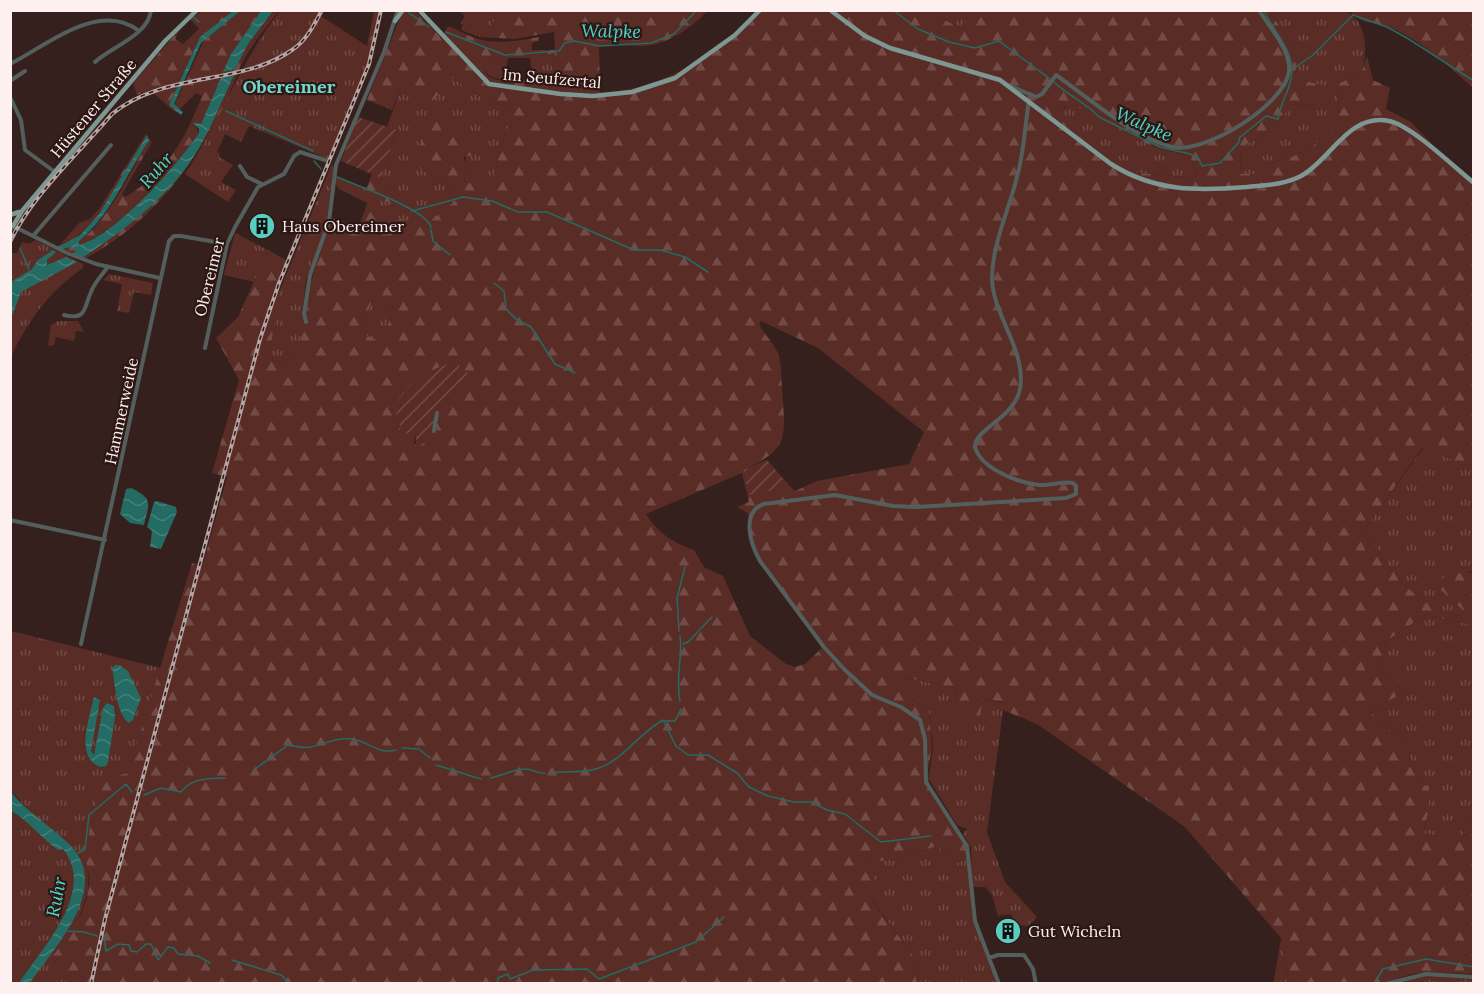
<svg xmlns="http://www.w3.org/2000/svg" width="1484" height="994" font-family="Lora,serif">
	<defs>
		<pattern id="grass-tufts" width="24" height="20" patternUnits="userSpaceOnUse" patternTransform="scale(1.5)"><rect width="24" height="20" fill="#592c26"/><path d="M3 7l-1-3M5 7V3M7 7l1-3M15 17l-1-3M17 17v-4M19 17l1-3" fill="none" stroke="#724b46"/></pattern>
		<pattern id="forest-firs" width="22" height="20" patternUnits="userSpaceOnUse" patternTransform="scale(1.5)"><rect width="22" height="20" fill="#592c26"/><path d="M5 1l3.5 6h-7zM16 11l3.5 6h-7z" fill="#724b46"/></pattern>
		<pattern id="garden-furrows" width="10" height="10" patternUnits="userSpaceOnUse" patternTransform="scale(1.5)"><rect width="10" height="10" fill="#592c26"/><path d="M-1 1l2-2M0 10L10 0M9 11l2-2" fill="none" stroke="#724b46"/></pattern>
		<pattern id="water-waves" width="16" height="10" patternUnits="userSpaceOnUse" patternTransform="scale(1.5)"><rect width="16" height="10" fill="#246b63"/><path d="M0 5q4-4 8 0t8 0" fill="none" stroke="#45807a"/></pattern>
	</defs>
	<rect width="100%" height="100%" fill="#36201d"/>
	<!-- grass -->
	<path fill="url(#grass-tufts)" d="M280,11H324L321,16L367,46L374,11H380L370,57L328,159L249,126L241,142L225,134L217,152L220,154L219,157L233,165L221,182L236,190L228,202L185,174C220,121 241,60 280,11Z
		M459,11H494L495,20L480,37L461,30L463,25L461,23L465,16Z
		M935,11H968L970,13L962,29L937,16Z
		M1269,11C1282,11 1336,7 1345,11C1368,20 1368,54 1361,73L1338,84L1339,122C1319,145 1295,160 1264,164V174H1241L1240,148L1278,126L1290,104L1316,106L1321,85L1294,78L1297,51Z
		M555,53L550,79L533,78L530,58Z
		M490,59L507,62L506,78C494,80 490,78 483,68Z
		M453,78L486,100L505,106L511,125L505,133L490,191L464,181L467,166L463,165L474,136L415,165L454,190L461,197L423,228L395,217L339,189L335,182L336,176L366,189L365,191L390,189L379,183L397,131L387,127L401,87Z
		M1066,106C1096,107 1118,130 1145,143C1160,151 1175,151 1190,157L1197,172L1196,178L1141,173L1120,168L1057,116Z
		M332,164L334,169L326,225L306,280L302,315L304,323L298,354L281,363L273,360L270,352L276,313L272,309Z
		M235,233L268,250L254,282L224,275Z
		M35,240L83,264V268C50,290 27,322 11,357V253H17L22,242L30,244Z
		M109,274L153,283L151,295L134,292L129,313L117,311L122,284L103,280Z
		M372,301L394,309L381,342L360,333Z
		M58,321H78L84,332L76,331L74,341L56,337L54,345L48,346L51,325Z
		M1423,448L1473,464V572L1468,571L1466,612L1458,616C1410,603 1390,569 1365,529Z
		M1425,615L1473,625V825L1467,817L1461,842L1423,833L1429,810L1418,785L1407,746L1369,710L1404,693L1400,683L1382,676L1386,641Z
		M11,631L161,668L128,773L90,822L88,892L75,928L52,957L70,983H30L83,892L68,843L35,817L11,791Z
		M903,677L958,689L952,717L983,699L1004,703L987,832L1005,882L1037,917L1028,926L1015,925L1011,914L998,916L992,895L985,887H972L971,848L963,834L967,829L957,825L929,779L933,747L929,712L913,699Z
		M10,811C24,818 65,847 72,860C90,895 37,956 19,984L10,983Z
		M937,846L957,863L968,858L972,906L997,983H917L912,954L873,901L875,881L862,863L897,859Z
		M1281,938L1289,983L1272,984L1274,980Z
		M1440,975L1473,978V983L1389,984L1422,976Z"/>
	<!-- forest -->
	<path fill="url(#forest-firs)" fill-rule="evenodd" d="M414,10L442,38L448,26C457,29 466,35 475,38C495,45 519,41 539,37L538,41L532,43V50H555L554,32L514,39L480,37L495,20L494,11H707C695,25 671,42 651,45C633,49 620,40 599,47L600,93C663,90 715,56 757,11H935L937,16L962,29L970,13L968,11H1269L1297,51L1295,78L1321,85L1327,91L1316,106L1290,104L1278,126L1240,148L1241,174H1263L1264,164C1295,160 1319,145 1339,122L1338,84L1361,73L1367,56L1373,80L1390,88L1386,109L1411,122L1443,156L1473,181V468L1422,448L1365,529C1390,569 1410,603 1458,616L1465,612L1439,588L1445,575L1473,572V625L1425,615L1386,641L1382,676L1400,683L1404,693L1369,710L1407,746L1418,785L1429,786V810L1423,833L1461,841L1467,816L1473,825V974L1427,972L1412,974L1381,983H1289L1281,938L1185,827L1037,724L1003,710V702L983,699L979,722L952,716L958,689L904,677L913,699L929,712L932,747L928,770L930,792L958,830L970,858L957,863L937,846L897,859L863,863L876,881L873,902L912,954L917,983L70,984L52,957C74,930 102,890 83,855L88,848L90,822L102,780L128,773L192,563L203,564L227,477L212,473L239,380L216,338L238,317L268,250L286,260L268,306L276,313L270,352L273,360L281,363L298,354L309,288L331,218L359,226L368,202L395,217L423,227L460,197L454,190L415,165C428,115 426,112 474,136L472,155L464,157V164L467,166L464,181L490,190L505,133L511,126L505,106L486,100L453,78L428,106L401,87L392,110L367,100L399,20L405,11ZM555,53L550,79L497,80L489,77L483,68L490,59L507,62L508,58H530ZM1065,106C1096,107 1118,130 1145,143C1160,150 1175,151 1190,157L1197,172L1196,178L1141,173L1120,168L1058,116ZM372,301L394,309L381,341L360,333ZM761,321L818,348L924,432L909,464L817,481L795,491L789,485L749,494L743,470C791,449 785,436 782,388C781,377 782,361 777,351C772,341 764,334 759,324ZM454,361L449,397L439,407L436,433L414,445L416,433L399,432L401,427L395,416C412,384 420,374 454,361ZM742,473L749,502L737,507L748,513L751,543L758,561L822,648L805,664L795,667L786,664L750,636L723,576L704,567L694,550C672,542 658,533 646,514Z
		M202,11H233L198,41L169,105L174,106L205,38L240,11H261L231,54L235,69L248,44L273,11H279C265,28 250,47 240,67C235,80 230,92 224,105C191,169 151,223 86,258L58,247L79,223L90,219L99,209L146,134L152,142L122,194L125,197C167,173 185,139 202,96L196,93L176,113L150,90L137,95L133,83L180,29L175,39L183,44L199,29L190,19ZM234,73C202,157 157,210 82,258L77,249L80,245C116,235 177,164 199,133L192,121L201,125ZM147,135L149,141C129,171 99,247 59,247C93,236 131,167 147,135Z
		M1349,11H1473V88C1452,69 1418,38 1391,28C1372,20 1365,27 1349,11Z
		M372,174L381,178L379,183L390,189L400,202L394,205L365,191Z"/>
	<!-- garden -->
	<path fill="url(#garden-furrows)" d="M358,117L397,130L381,178L341,161Z
		M454,361L467,372L466,382C442,403 440,401 436,433L416,449V433L400,434L399,432L401,427L395,416L402,403L399,400C411,379 431,370 454,361Z
		M767,460L789,485L749,495L743,470Z"/>
	<!-- water -->
	<path fill="url(#water-waves)" d="M233,11H240L201,43L174,104L183,112L181,115L169,105L200,37Z
		M261,11H273L248,44L235,69L223,72L231,54Z
		M235,73C223,98 213,124 199,148C173,194 125,230 82,258L72,254L77,250L71,247L61,249L58,247L80,235L99,214L147,135L149,141C126,174 111,215 79,241V245C115,236 178,164 199,133V129L192,122L201,124L222,76Z
		M53,250L56,252L47,260V265L66,257L77,262L21,292L11,319V282L32,269L38,260Z
		M131,488C154,499 149,503 144,525L130,523L120,514L126,489Z
		M157,501L176,507L177,512L161,549L150,547L152,531L147,527L154,502Z
		M119,665L128,671L141,698L133,720L129,723C116,714 115,683 112,667Z
		M94,697L100,700L91,751L94,755L103,708L107,703L114,706L115,717L108,762L106,766L100,767C74,756 90,717 94,697Z
		M10,791C27,812 49,825 68,843C114,886 55,946 30,983H19C42,948 97,891 63,849L58,850C40,837 29,821 11,811Z"/>
	<g fill="none" stroke-linecap="round" stroke-linejoin="round">
		<!-- stream -->
		<path stroke="#246b63" stroke-width="1.5" d="M187,10L188,11
			M893,10L918,29L949,42L975,48L999,41L1050,79
			M409,13L429,27
			M193,17L199,22
			M446,32L505,55L559,51L565,43L574,41L600,46L651,43L674,34L697,10
			M1294,68L1313,55L1353,15L1387,27L1407,38L1474,81
			M1054,82C1068,96 1086,102 1099,117L1160,147L1190,154L1198,158L1202,166L1220,163L1239,142V138L1266,116L1278,119C1280,104 1288,94 1291,79C1297,52 1274,34 1264,10
			M226,111L313,151
			M314,161L321,169
			M337,177C355,185 429,210 431,228
			M412,211L463,197L492,201L518,212H547L634,250H660L685,257L708,272
			M431,230L433,241L450,255
			M20,248L29,269
			M494,283L504,291L506,309L516,319L531,327L555,364L575,373
			M679,631L677,598L685,567
			M680,636C683,659 675,676 680,701
			M683,644L688,642L712,617
			M664,721H675L681,709
			M402,748L419,749L430,758
			M436,765L481,779
			M255,769L288,745C295,746 304,749 311,747C325,744 337,737 352,739C368,741 378,755 396,750
			M552,773C568,770 584,774 599,768C624,759 639,733 663,720L676,746L688,755H708L737,773L749,787L768,796L794,802H811L827,810L845,814L881,842L931,836
			M490,778C502,776 513,769 525,769C533,769 538,774 545,773
			M144,795L161,788L181,792C193,777 209,779 225,778
			M78,853L85,849L89,815L126,784L132,792
			M66,931L84,932L97,936
			M104,936L106,951L118,944L129,945L131,951L137,952L146,944H151L158,960L168,947L174,948L178,954L198,956L210,963
			M232,960L281,975L291,984
			M497,984L498,978L508,974L510,979L533,970L587,969L599,979L696,942L724,917
			M1374,984L1383,969L1426,959L1474,967"/>
		<!-- minor -->
		<path stroke="#535f5d" stroke-width="4" d="M95,62C111,47 149,35 151,10
			M10,64C46,46 99,0 139,31
			M10,81L25,71
			M1008,85L1036,97L1042,94L1056,75C1089,98 1135,139 1173,147C1205,154 1285,105 1289,71C1291,50 1269,27 1259,10
			M10,97L21,120L25,150L55,172
			M240,166L247,177L262,184
			M10,231L13,226L67,253L96,264L160,278
			M33,236L111,145
			M64,315C87,321 84,307 91,292C94,283 102,275 107,268
			M306,322L304,314L310,275L329,221L336,165L384,52L398,10
			M205,348L227,244L235,227L258,187L284,174L294,156L300,152L328,161
			M434,431L437,413
			M10,520L105,540
			M81,644L169,241L174,236H181L227,244
			M989,958L998,955H1024L1033,969L1036,984
			M999,984L975,921L967,846L926,782L925,739L920,720L901,707L872,695L844,669L824,647L760,561C751,545 740,512 764,504L835,495L893,506L916,507L1066,498L1076,494V486L1073,483C1061,481 1051,486 1039,485C1019,483 981,469 975,447C974,429 1014,419 1020,389C1027,351 993,316 992,279C992,243 1010,208 1018,173C1024,150 1025,125 1029,101
			M1385,984L1426,974L1474,977"/>
		<!-- major -->
		<path stroke="#7d9793" stroke-width="4.5" d="M419,10L489,84L561,94L593,96L632,92L675,78L735,35L760,10
			M830,10L865,36L890,48L1000,80L1111,164C1155,192 1198,191 1247,187C1265,185 1284,185 1301,176C1331,160 1348,113 1389,121C1411,125 1455,168 1474,183
			M395,21L403,10
			M10,215L19,212
			M13,226L22,211L165,41L197,10"/>
		<!-- rail casing -->
		<g stroke="#b5a4a2" stroke-width="4">
			<path id="rail" d="M10,242C32,195 79,153 112,114C164,71 241,86 292,50C306,41 314,25 322,10
				M91,984L105,919L260,339L279,283L369,64L381,10"/>
		</g>
		<!-- rail -->
		<use href="#rail" stroke="#2c1714" stroke-width="1.5" stroke-dasharray="4.5" stroke-linecap="butt"/>
	</g>
	<!-- icons -->
	<defs>
		<g id="building-disc" transform="scale(1.35)"><circle r="9.5" fill="#58cec0" stroke="#2c1714"/><path d="M-4-6H4V6H1V3H-1V6H-4ZM-2.5-4.3h1.7v1.8h-1.7ZM.8-4.3h1.7v1.8H.8ZM-2.5-1h1.7V.8h-1.7ZM.8-1h1.7V.8H.8Z" fill="#111"/></g>
	</defs>
	<g fill-rule="evenodd">
		<use href="#building-disc" x="262" y="226"/>
		<use href="#building-disc" x="1008" y="931"/>
	</g>
	<g text-anchor="middle" dominant-baseline="central" stroke-width="4.5" stroke-linejoin="round" paint-order="stroke">
		<!-- street labels -->
		<g font-size="16" fill="#fdf0ee" stroke="#2c1714">
			<text transform="translate(552 78) rotate(5)">Im Seufzertal</text>
			<text transform="translate(93 108) rotate(-50)">Hüstener Straße</text>
			<text transform="translate(209 277) rotate(-76)">Obereimer</text>
			<text transform="translate(121 411) rotate(-78)">Hammerweide</text>
		</g>
		<!-- poi labels -->
		<g font-size="16" fill="#fdf0ee" stroke="#2c1714" text-anchor="start">
			<text x="282" y="226">Haus Obereimer</text>
			<text x="1028" y="931">Gut Wicheln</text>
		</g>
		<!-- water labels -->
		<g font-size="18" font-style="italic" fill="#4ed7c7" stroke="#2c1714">
			<text transform="translate(611 31) rotate(1)">Walpke</text>
			<text transform="translate(1144 124) rotate(24)">Walpke</text>
			<text transform="translate(156 170) rotate(-49)">Ruhr</text>
			<text transform="translate(56 897) rotate(-79)">Ruhr</text>
		</g>
		<!-- neighbourhood labels -->
		<g font-size="18" font-weight="bold" fill="#6fd8ca" stroke="#2c1714">
			<text x="289" y="86">Obereimer</text>
		</g>
	</g>
	<!-- border -->
	<rect width="1484" height="994" fill="none" stroke="#fdf0ee" stroke-width="24"/>
</svg>
